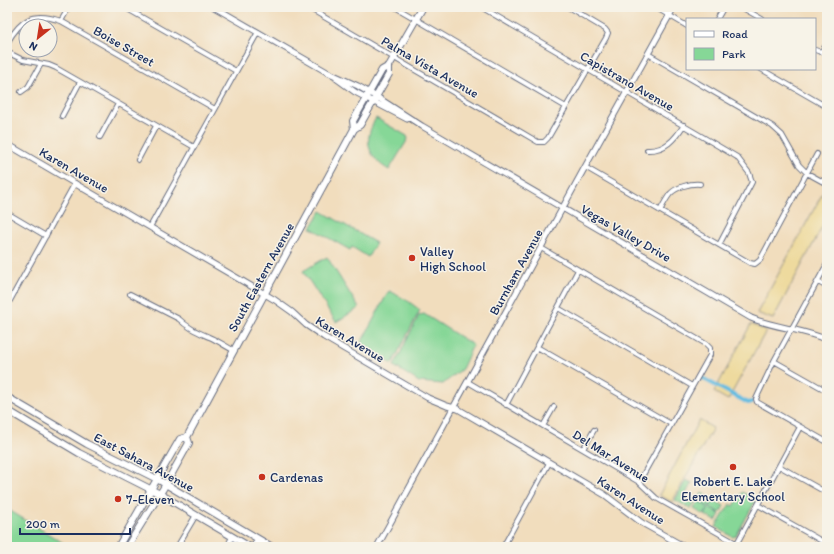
<svg xmlns="http://www.w3.org/2000/svg" width="834" height="554" font-family="Itim,sans-serif">
	<rect width="100%" height="100%" fill="#f7f3e8"/>
	<filter id="ink" filterUnits="userSpaceOnUse"><feTurbulence type="fractalNoise" baseFrequency=".025" numOctaves="2"/><feDisplacementMap in="SourceGraphic" scale="8" xChannelSelector="R" yChannelSelector="G"/><feConvolveMatrix kernelMatrix="1 2 1 2 8 2 1 2 1" color-interpolation-filters="sRGB"/></filter>
	<filter id="wash" filterUnits="userSpaceOnUse"><feTurbulence type="fractalNoise" baseFrequency=".012" numOctaves="4" result="noise"/><feDisplacementMap in="SourceGraphic" scale="16" xChannelSelector="R" yChannelSelector="G"/><feGaussianBlur stdDeviation="0.9" result="paint"/><feColorMatrix in="noise" values="0 0 0 0 0 0 0 0 0 0 0 0 0 0 0 0 0 1.4 0 .05"/><feComposite in="paint" operator="in"/></filter>
	<g filter="url(#wash)">
		<rect width="100%" height="100%" fill="#f1ddbd"/>
		<!-- green -->
		<path fill="#86d797" stroke="#50837a" d="M376,118L407,136L408,139L389,170C367,157 363,140 376,118Z
			M321,211L376,243L368,257L352,247L350,250L311,228Z
			M327,257L359,308L336,322L303,271Z
			M390,291L408,301L420,310L392,364L360,345L388,292Z
			M424,314L473,345L462,369L443,384L419,382L394,366L419,315Z
			M686,480L692,483L685,495L695,501L691,509L675,500Z
			M742,492L756,500L736,536L733,537L716,527L730,504L734,506Z
			M702,493L713,500L709,507L698,501Z
			M714,500L724,506L720,513L710,507Z
			M698,501L709,508L704,515L694,509Z
			M709,508L720,514L716,521L705,515Z
			M7,509L70,547H7Z"/>
		<!-- sand -->
		<path fill="#eeda9e" stroke="#84847e" d="M825,189L827,191V218L773,319L757,313Z
			M751,324L766,331L728,400L714,392Z
			M699,420L713,428L672,502L659,495Z"/>
		<g fill="none" stroke-linecap="round" stroke-linejoin="round">
			<!-- canal -->
			<path stroke="#65bde2" stroke-width="4" d="M702,378L748,403L752,402"/>
		</g>
	</g>
	<g filter="url(#ink)">
		<g fill="none" stroke-linecap="round" stroke-linejoin="round">
			<!-- minor casing -->
			<g stroke="#666c7f" stroke-width="6">
				<path id="minor" d="M124,7L236,71
					M307,7L538,142H544L548,138L606,38L608,33L605,29L568,7
					M395,7L566,107
					M481,7L737,157L749,173L752,182L719,245
					M655,7L687,26
					M741,7L762,19
					M717,19L724,7
					M61,21L69,7
					M7,43C21,19 33,11 61,21L215,109
					M815,50L821,52L827,44
					M7,52L23,60L49,65L56,68L194,147
					M648,54L772,126L782,135L799,165L807,173L827,184
					M761,69L827,107
					M21,92L28,87L41,64
					M62,116L80,82
					M100,137L118,104
					M647,150C665,151 675,139 684,125
					M138,160L156,126
					M585,167L750,263L755,264L760,260L817,154
					M660,211C663,205 666,199 670,194C676,187 691,183 700,184
					M7,213L46,236
					M150,227L258,32
					M541,248L706,344L710,348V355L639,482
					M827,264L774,361L756,399L757,402L827,442
					M818,282L827,287
					M130,294L179,319C188,328 198,332 209,337C217,340 225,346 233,350
					M7,306L75,183
					M558,308L692,386
					M537,347L671,424
					M774,361L827,391
					M468,382L639,482L656,498L743,547
					M506,405L578,270
					M543,426L554,407
					M583,449L594,430
					M779,466L827,493
					M758,505L827,544
					M737,543L800,427
					M177,547L196,515
					M227,547L232,537
					M503,547L549,463"/>
			</g>
			<!-- tertiary casing -->
			<g stroke="#666c7f" stroke-width="7">
				<path id="tertiary" d="M214,7L327,72L358,86L380,99L422,126L751,318C775,328 804,329 827,340
					M337,79L355,92L407,119
					M7,144L275,300L292,312L306,325L324,337L428,398L447,406L458,409L605,495L642,523L685,547
					M377,547L585,167L674,7"/>
			</g>
			<!-- primary casing -->
			<g stroke="#666c7f" stroke-width="8">
				<path id="primary" d="M354,129L353,121L369,93L382,70L389,66L423,7
					M7,397L87,444L157,479L272,547
					M7,410L79,453L160,494L250,547
					M118,547L180,439L187,437L354,129L360,125L389,74V66
					M127,547L166,484L189,443L187,437
					M254,547L258,539"/>
			</g>
			<!-- minor -->
			<use href="#minor" stroke="#fff" stroke-width="4"/>
			<!-- tertiary -->
			<use href="#tertiary" stroke="#fff" stroke-width="5"/>
			<!-- primary -->
			<use href="#primary" stroke="#fff" stroke-width="6"/>
		</g>
	</g>
	<!-- markers -->
	<g fill="#c8321e" stroke="#f7f3e8" stroke-width="1.5">
		<circle cx="412" cy="258" r="4"/>
		<circle cx="733" cy="467" r="4"/>
		<circle cx="262" cy="477" r="4"/>
		<circle cx="118" cy="499" r="4"/>
	</g>
	<g text-anchor="middle" dominant-baseline="central" stroke-width="3" stroke-linejoin="round" paint-order="stroke">
		<!-- street labels -->
		<g font-size="13" fill="#1b2f5e" stroke="#f7f3e8">
			<text transform="translate(124 46) rotate(30)">Boise Street</text>
			<text transform="translate(430 67) rotate(30)">Palma Vista Avenue</text>
			<text transform="translate(627 81) rotate(30)">Capistrano Avenue</text>
			<text transform="translate(74 170) rotate(30)">Karen Avenue</text>
			<text transform="translate(626 233) rotate(30)">Vegas Valley Drive</text>
			<text transform="translate(516 272) rotate(-61)">Burnham Avenue</text>
			<text transform="translate(261 277) rotate(-61)">South Eastern Avenue</text>
			<text transform="translate(350 339) rotate(31)">Karen Avenue</text>
			<text transform="translate(611 456) rotate(32)">Del Mar Avenue</text>
			<text transform="translate(144 462) rotate(28)">East Sahara Avenue</text>
			<text transform="translate(631 500) rotate(33)">Karen Avenue</text>
		</g>
		<!-- poi labels -->
		<g font-size="13" fill="#1b2f5e" stroke="#f7f3e8" text-anchor="start">
			<text x="420" y="251">Valley<tspan x="420" dy="15">High School</tspan></text>
			<text x="270" y="477">Cardenas</text>
			<text x="733" y="481" text-anchor="middle">Robert E. Lake<tspan x="733" dy="15">Elementary School</tspan></text>
			<text x="126" y="499">7-Eleven</text>
		</g>
	</g>
	<!-- margin -->
	<rect width="834" height="554" fill="none" stroke="#f7f3e8" stroke-width="24"/>
	<!-- legend -->
	<rect x="686" y="18" width="130" height="52" fill="#f7f3e8" stroke="#9fa5b1"/>
	<rect x="694" y="31" width="20" height="6" fill="#ffffff" stroke="#9fa5b1"/>
	<text x="722" y="38" font-size="12" fill="#1b2f5e">Road</text>
	<rect x="694" y="48" width="20" height="12" fill="#86d797" stroke="#9fa5b1"/>
	<text x="722" y="58" font-size="12" fill="#1b2f5e">Park</text>
	<!-- north arrow -->
	<g transform="translate(38 38) rotate(210)"><circle r="19" fill="#f7f3e8" stroke="#9fa5b1"/>
	<path d="M0-3L7 15L0 10L-7 15Z" fill="#c8321e"/>
	<text y="-6" font-size="11" font-weight="bold" text-anchor="middle" fill="#1b2f5e">N</text>
	</g>
	<!-- scale -->
	<path d="M20 528v6h110v-6" fill="none" stroke="#1b2f5e" stroke-width="2"/>
	<text x="26" y="528" font-size="12" fill="#1b2f5e" stroke="#f7f3e8" stroke-width="3" paint-order="stroke">200 m</text>
</svg>
